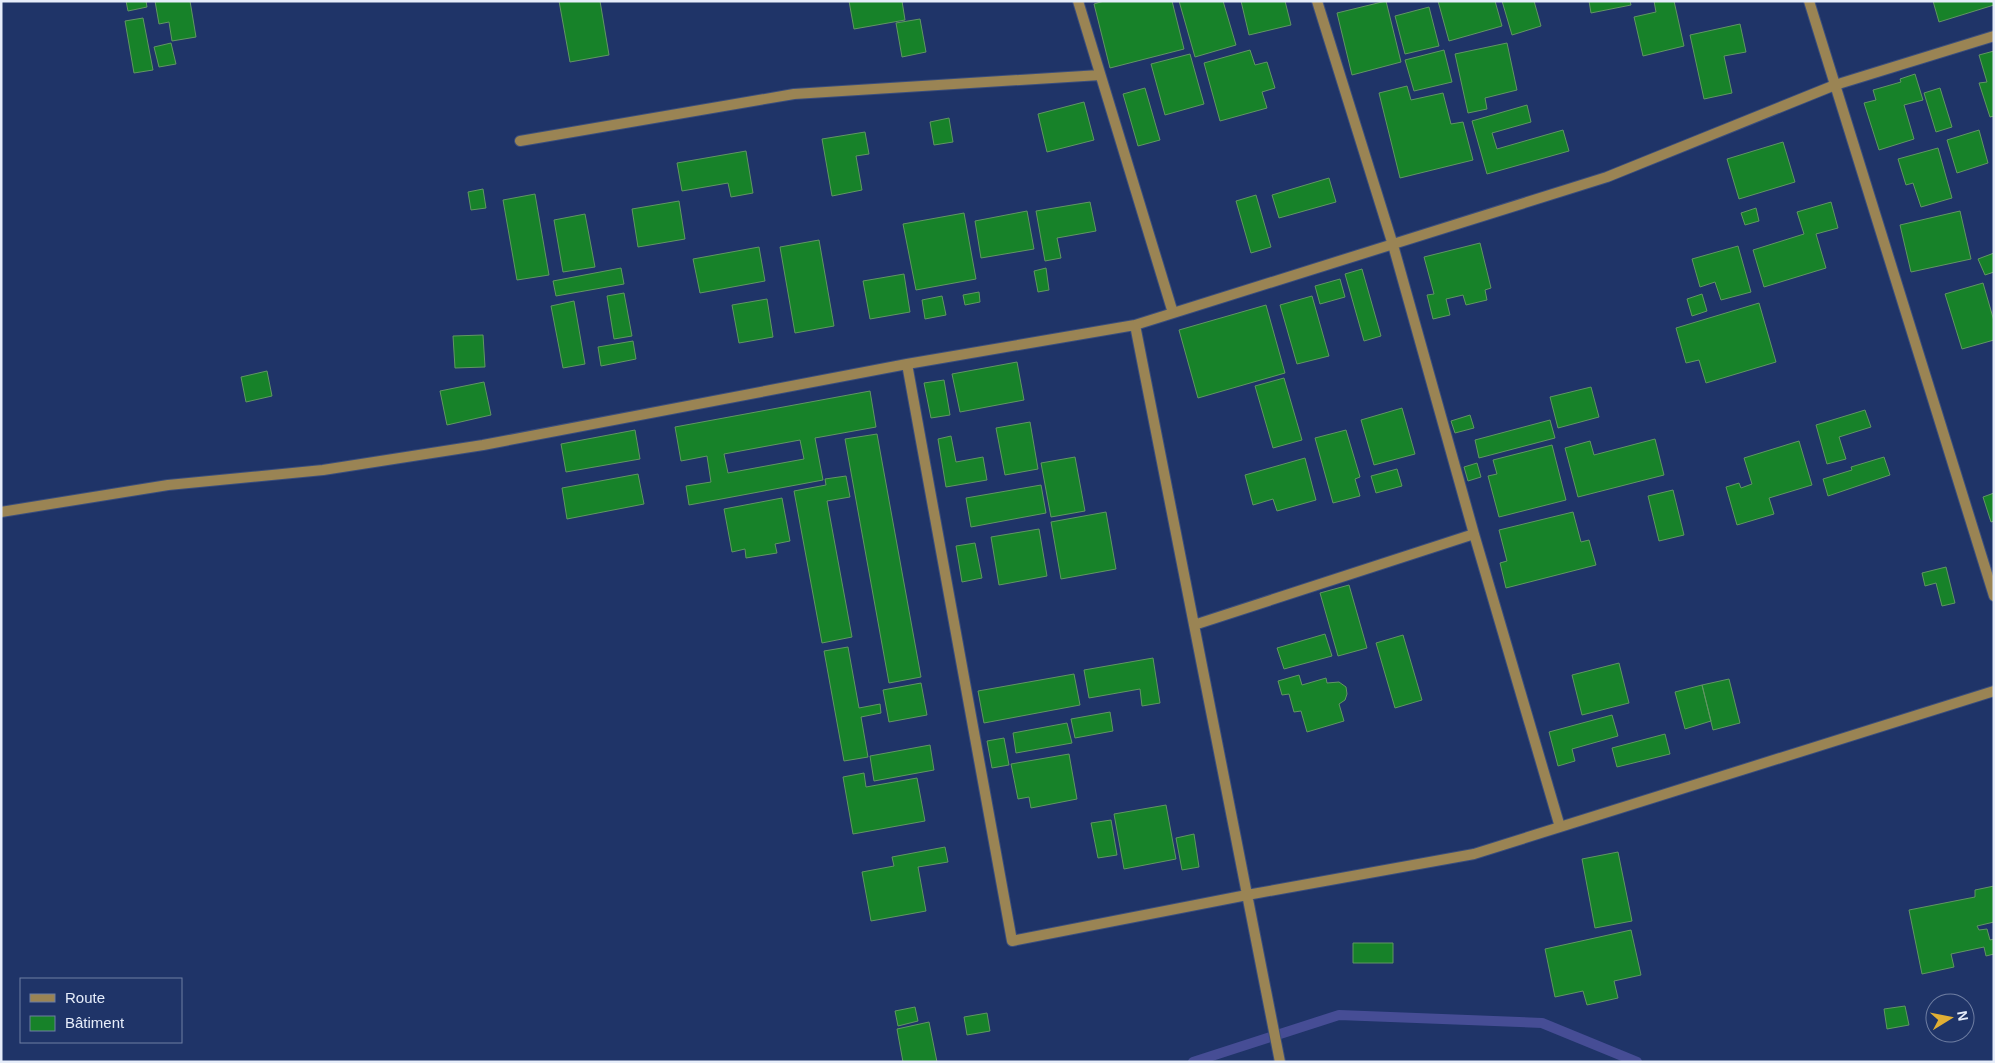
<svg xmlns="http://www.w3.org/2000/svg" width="1995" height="1063" font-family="Arial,sans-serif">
	<rect width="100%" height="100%" fill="#1f3468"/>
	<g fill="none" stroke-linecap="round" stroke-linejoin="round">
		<!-- stream -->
		<path stroke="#464d95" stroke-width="10" d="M1193,1062L1339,1015L1542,1023L1637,1062"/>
	</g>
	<!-- building -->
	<path fill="#178229" stroke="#619663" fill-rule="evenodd" d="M126,1H146L147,7L128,11Z
		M155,1H190L196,37L172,41L169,22L159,24Z
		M559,1H600L609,55L570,62Z
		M849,1H902L905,20L854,29Z
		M1104,1H1172L1184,49L1110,68L1094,4Z
		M1179,1H1223L1236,45L1195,57Z
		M1241,1H1285L1291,25L1249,35Z
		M1386,1L1401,62L1352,75L1337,13Z
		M1438,1H1495L1502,26L1449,41Z
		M1502,1H1534L1541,26L1512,35Z
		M1589,1H1630L1631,5L1591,13Z
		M1654,1H1674L1684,46L1643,56L1634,17L1656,12Z
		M1933,1H1994V5L1939,22Z
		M1429,7L1439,46L1405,54L1395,16Z
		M143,18L153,70L134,73L125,21Z
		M920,19L926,52L902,57L896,23Z
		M1740,24L1746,52L1724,56L1732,93L1704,99L1690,35Z
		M171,43L176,64L159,67L154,47Z
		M1507,43L1517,90L1485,98L1487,109L1468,113L1455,54Z
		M1250,50L1255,65L1267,62L1275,88L1262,92L1267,108L1220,121L1204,63Z
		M1444,50L1452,82L1414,91L1405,60Z
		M1994,51V116L1990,117L1979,83L1987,82L1979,55Z
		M1190,54L1204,104L1165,115L1151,64Z
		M1915,74L1923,100L1904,105L1914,139L1879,150L1864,103L1876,100L1873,90L1901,82L1900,79Z
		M1407,86L1411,100L1443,93L1451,124L1463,122L1473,160L1400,178L1379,93Z
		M1145,88L1160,140L1138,146L1123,94Z
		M1940,88L1952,127L1936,132L1924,93Z
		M1084,102L1094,140L1047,152L1038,114Z
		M1527,105L1531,122L1492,133L1497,149L1563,130L1569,151L1487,174L1472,121Z
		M949,118L953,142L934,145L930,122Z
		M1979,130L1988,163L1957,173L1947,140Z
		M865,132L869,154L856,156L862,190L832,196L822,139Z
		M1783,142L1795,182L1739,199L1727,159Z
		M1938,148L1952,198L1921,207L1913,183L1906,185L1898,159Z
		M746,151L753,193L731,197L728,183L682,191L677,163Z
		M1329,178L1336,202L1279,218L1272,195Z
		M483,189L486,208L471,210L468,192Z
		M535,194L549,275L517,280L503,200Z
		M1256,195L1271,247L1251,253L1236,201Z
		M679,201L685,239L638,247L632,209Z
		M1090,202L1096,231L1057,238L1061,258L1045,261L1036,211Z
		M1831,202L1838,228L1816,234L1826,268L1764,287L1753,250L1804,234L1797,212Z
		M1756,208L1759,221L1745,225L1741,213Z
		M1027,211L1034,249L981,258L975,221Z
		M1960,211L1971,259L1911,272L1900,225Z
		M964,213L976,279L916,290L903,224Z
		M585,214L595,267L563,272L554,220Z
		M819,240L834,326L795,333L780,247Z
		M1480,243L1491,288L1485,290L1487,300L1466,305L1463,295L1446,299L1450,315L1433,319L1427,295L1434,294L1424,257Z
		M1738,246L1751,292L1721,300L1715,282L1700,287L1692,259Z
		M759,247L765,281L700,293L693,259Z
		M1994,253V272L1985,275L1978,259Z
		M621,268L624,284L556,296L553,281Z
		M1046,268L1049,290L1038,292L1034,271Z
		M1362,269L1381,336L1364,341L1345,274Z
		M904,274L910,312L870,319L863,281Z
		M1340,279L1345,297L1320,304L1315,286Z
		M1983,283L1994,321V340L1962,349L1945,294Z
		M979,292L980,302L965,305L963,295Z
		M624,293L632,336L614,339L607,296Z
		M1702,294L1707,311L1692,316L1687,299Z
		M942,296L946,315L925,319L922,300Z
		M1312,296L1329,356L1297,364L1280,305Z
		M767,299L773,337L739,343L732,305Z
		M574,301L585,364L563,368L551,306Z
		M1759,303L1776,362L1706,383L1699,360L1686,363L1676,328Z
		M1266,305L1285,373L1198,398L1179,330Z
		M483,335L485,367L455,368L453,336Z
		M633,341L636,359L601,366L598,347Z
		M1017,362L1024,400L960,412L952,374Z
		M267,371L272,396L246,402L241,377Z
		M1284,378L1302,440L1273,448L1255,386Z
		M944,380L950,415L931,418L924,383Z
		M484,382L491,415L447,425L440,391Z
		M1591,387L1599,417L1558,428L1550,397Z
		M870,391L876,427L815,438L823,480L689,505L686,486L711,482L707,456L681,461L675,427ZM800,440L804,459L728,473L724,454Z
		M1402,408L1415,454L1374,465L1361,420Z
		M1865,410L1871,427L1839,437L1846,459L1827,464L1816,425Z
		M1470,415L1474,428L1455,433L1451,421Z
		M1550,420L1555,438L1479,458L1475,440Z
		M1030,422L1038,469L1005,475L996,428Z
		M635,430L640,459L566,472L561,444Z
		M1346,430L1360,477L1355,479L1360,496L1333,503L1315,438Z
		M877,434L921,677L889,683L845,439Z
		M951,436L956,462L983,457L987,480L946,487L938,439Z
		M1655,439L1664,475L1578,497L1565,448L1590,441L1594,455Z
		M1799,441L1812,485L1769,498L1774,514L1737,525L1726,487L1739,483L1741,488L1752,484L1744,458Z
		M1552,445L1566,500L1499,517L1488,476L1497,474L1493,460Z
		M1075,457L1085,511L1051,517L1041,463Z
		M1884,457L1890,475L1828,496L1823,479L1852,470L1851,467Z
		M1305,458L1316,500L1277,511L1273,499L1253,505L1245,475Z
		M1477,463L1481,477L1468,481L1464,467Z
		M1397,469L1402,486L1376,493L1371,476Z
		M638,474L644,504L567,519L562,488Z
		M846,476L850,497L827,501L852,637L822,643L794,491L826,485L825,479Z
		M1041,485L1046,513L971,527L966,498Z
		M1673,490L1684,535L1659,541L1648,496Z
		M1994,493V521L1991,522L1983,497Z
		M782,498L790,541L775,544L777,553L746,558L745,549L732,552L724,509Z
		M1106,512L1116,569L1061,579L1051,522Z
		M1573,512L1581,542L1589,540L1596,565L1506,588L1500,563L1507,561L1499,530Z
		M1039,529L1047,576L999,585L991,537Z
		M975,543L982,578L962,582L956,546Z
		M1946,567L1955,603L1942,606L1936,583L1925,586L1922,573Z
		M1349,585L1367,648L1338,656L1320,593Z
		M1325,634L1332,656L1284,669L1277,648Z
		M1403,635L1422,700L1395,708L1376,643Z
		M848,647L859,708L880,704L881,713L861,717L868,757L844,761L824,651Z
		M1153,658L1160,703L1142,706L1140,689L1089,698L1084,670Z
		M1619,663L1629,703L1582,715L1572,675Z
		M1074,674L1080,705L984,723L978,691Z
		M1299,675L1302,685L1326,678L1327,683L1339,682L1346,687L1347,694L1345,700L1339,704L1344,721L1307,732L1301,711L1294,712L1289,694L1282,695L1278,681Z
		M1729,679L1740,723L1713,730L1702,685Z
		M921,683L927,715L889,722L883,690Z
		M1702,685L1711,721L1685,729L1675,692Z
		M1110,712L1113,731L1075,738L1071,719Z
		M1612,715L1618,736L1572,749L1575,761L1558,766L1549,732Z
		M1067,723L1072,743L1016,753L1013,733Z
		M1665,734L1670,754L1617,767L1612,748Z
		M1004,738L1009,765L992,768L987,741Z
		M930,745L934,770L874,781L870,756Z
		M1069,754L1077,799L1031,808L1029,797L1018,799L1011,764Z
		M864,773L866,787L917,778L925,821L853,834L843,777Z
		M1166,805L1176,859L1124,869L1114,814Z
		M1111,820L1117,855L1098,858L1091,823Z
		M1194,834L1199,867L1182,870L1176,838Z
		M945,847L948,862L918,867L926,911L871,921L862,872L894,866L892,857Z
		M1618,852L1632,921L1595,928L1582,859Z
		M1994,886V922L1977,926L1979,930L1987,929L1990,940L1994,939V954L1986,956L1984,947L1951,954L1954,967L1922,974L1909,910L1975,897V890Z
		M1631,930L1641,975L1614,981L1618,998L1587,1005L1583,991L1555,997L1545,949Z
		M1353,943H1393V963H1353Z
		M1905,1006L1909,1025L1887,1029L1884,1009Z
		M915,1007L918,1021L898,1026L895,1011Z
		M987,1013L990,1031L967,1035L964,1017Z
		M929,1022L937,1062H903L897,1029Z"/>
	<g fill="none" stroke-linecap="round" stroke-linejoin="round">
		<!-- street casing -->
		<g stroke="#3b4e7c" stroke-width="12">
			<path id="street" d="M1078,1L1173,313
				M1317,1L1393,245L1474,534L1560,827
				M1809,1L1994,596
				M520,141L794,94L1100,75
				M1135,325L1280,1062
				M907,364L1012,941L1247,895L1474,854L1994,691
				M1,512L168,485L323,470L483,445L907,364L1135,325L1607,177L1835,85L1994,36
				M1194,625L1474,534"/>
		</g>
		<!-- street -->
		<use href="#street" stroke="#9a8454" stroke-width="10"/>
	</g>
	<!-- border -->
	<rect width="1995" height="1063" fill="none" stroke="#e6edfa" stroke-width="5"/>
	<!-- legend -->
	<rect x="20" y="978" width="162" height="65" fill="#1f3468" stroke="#6f7ea2"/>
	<rect x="30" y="994" width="25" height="8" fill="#9a8454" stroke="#6f7ea2"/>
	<text x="65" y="1003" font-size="15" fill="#e6edfa">Route</text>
	<rect x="30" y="1016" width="25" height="15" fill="#178229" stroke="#6f7ea2"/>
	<text x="65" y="1028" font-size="15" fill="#e6edfa">Bâtiment</text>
	<!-- north arrow -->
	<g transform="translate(1950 1018) rotate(80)"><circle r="24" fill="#1f3468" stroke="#6f7ea2"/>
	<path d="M0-4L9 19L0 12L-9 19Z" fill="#e1af34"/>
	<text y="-8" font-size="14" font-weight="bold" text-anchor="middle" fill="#e6edfa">N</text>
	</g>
</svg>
